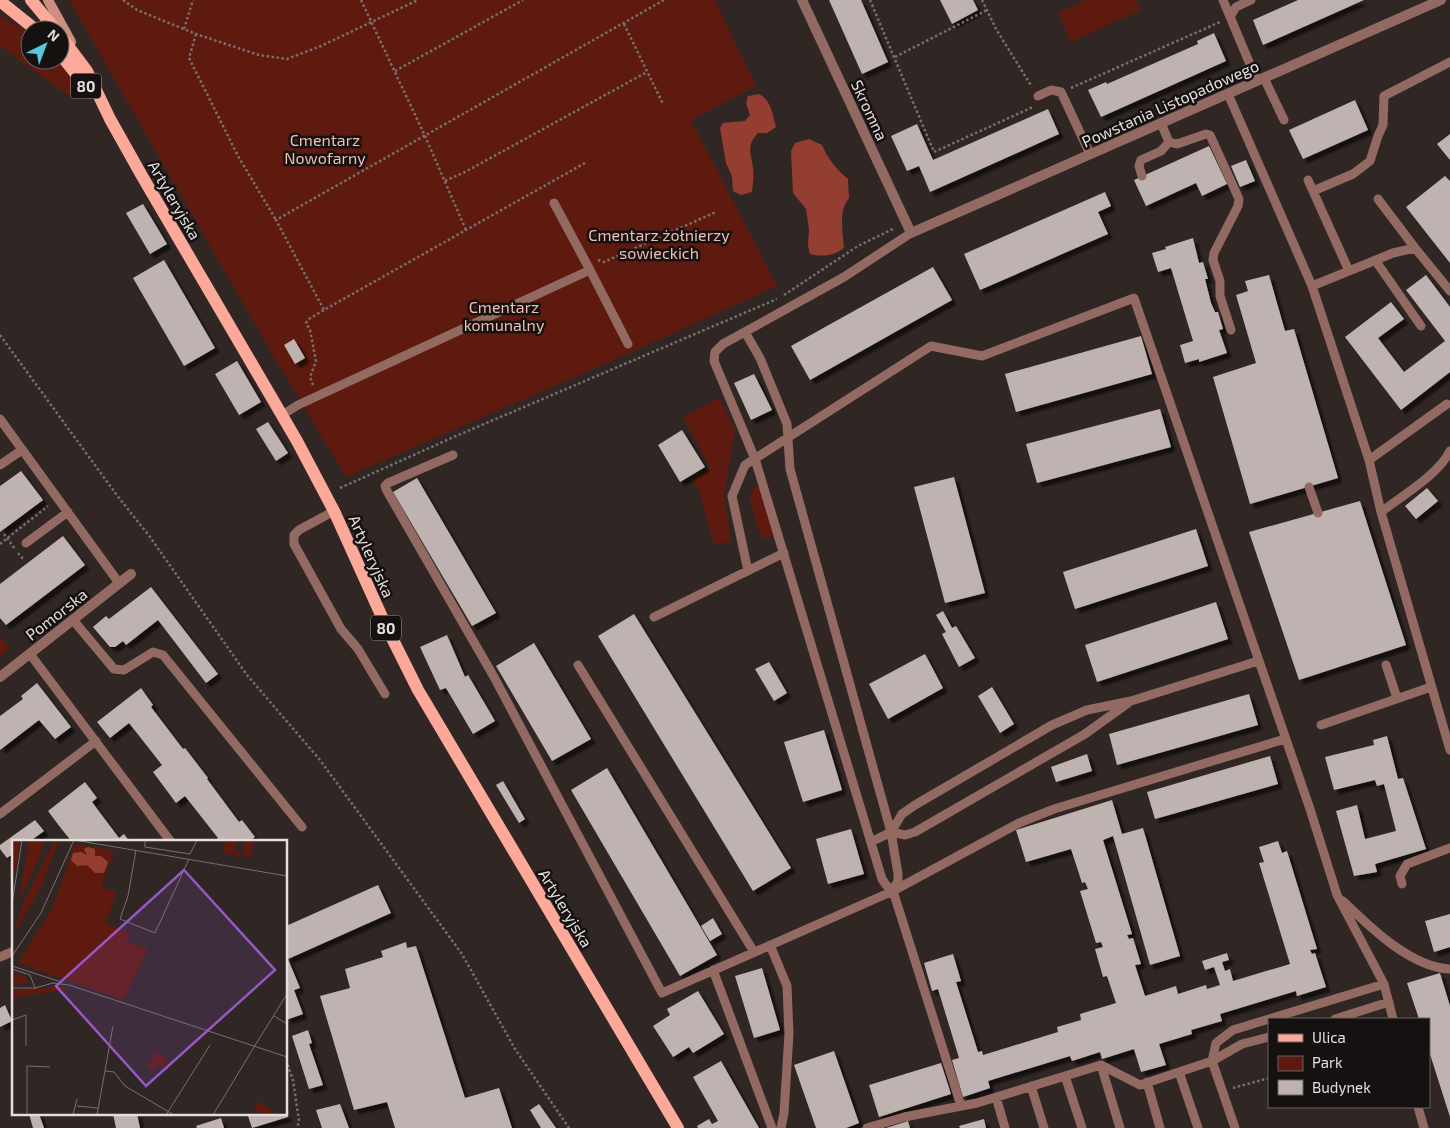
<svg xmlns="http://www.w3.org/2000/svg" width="1450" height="1128" font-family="'Exo 2',sans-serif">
	<defs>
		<filter id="shadow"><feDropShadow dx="4.5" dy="4.5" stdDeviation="1" flood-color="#0009"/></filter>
	</defs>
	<rect width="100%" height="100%" fill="#302725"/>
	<!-- green -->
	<path fill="#5f1a10" d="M69,0H715L756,86L691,120L777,286L623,356L346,477L268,347Z
		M1085,0H1136L1141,10L1071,42L1058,12Z
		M0,16L21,27L30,35V60H56L77,85L76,89L69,96L0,46Z
		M719,398L735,429L724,495L731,541L714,545L700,493L692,479L710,468L683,417Z
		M758,486L761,488L774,531L771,538H763L759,533L750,499L752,490Z
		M0,636L10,648L0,656Z"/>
	<!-- forest -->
	<path fill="#933e30" d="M759,94C771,99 773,116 776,127L767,133H758C746,146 751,153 753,168C754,176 753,183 752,192L741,195L733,191L732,176L726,163L720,128L723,123L745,121L750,115L746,103L748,96Z
		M809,139L822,145C828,159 836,169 848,179L849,198C838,211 843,232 844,248C833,256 823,257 810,254L808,246L809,230L806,209L793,193L791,151L795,143Z"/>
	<!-- building -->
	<path fill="#bfb3b1" filter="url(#shadow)" d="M829,0H861L888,62L862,74Z
		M940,0H973L978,10L952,24Z
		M1298,0H1364L1263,45L1253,20Z
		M1214,33L1226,61L1101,117L1088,90L1106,82L1107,84L1198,44L1197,41Z
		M1355,100L1368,130L1303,159L1289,130Z
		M1048,109L1059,134L930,192L919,166L907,171L891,136L917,124L933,160Z
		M1450,134V160L1437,144Z
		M1209,146L1227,184L1202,196L1196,183L1146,206L1134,180Z
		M1246,160L1255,181L1240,187L1231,166Z
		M1445,176L1450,181V263L1406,207Z
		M1105,192L1111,206L1098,212L1108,234L980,290L964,254Z
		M143,204L167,244L150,254L126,213Z
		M1193,238L1199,263L1203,262L1208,279H1205L1211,303L1215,312H1218L1223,329L1219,330L1227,353L1199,362V359L1185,363L1180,345L1193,341L1171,268L1158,272L1152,253L1166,249L1165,247Z
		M164,260L215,348L184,366L133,278Z
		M933,267L952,300L810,380L791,346Z
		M1269,275L1285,331L1294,329L1338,478L1250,504L1213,377L1256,363L1236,295L1248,291L1245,281Z
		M1426,275L1450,307V372L1401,410L1345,337L1391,302L1404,319L1378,338L1404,372L1445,341L1406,290Z
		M1141,336L1152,374L1016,412L1005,374Z
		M294,339L305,358L295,364L284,345Z
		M237,361L261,402L239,415L215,374Z
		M754,374L772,410L751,420L734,383Z
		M1160,409L1171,447L1037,483L1026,444Z
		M268,422L288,453L276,461L256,429Z
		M682,430L705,467L680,482L658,445Z
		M21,471L43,500L0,532V486Z
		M954,477L985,593L945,603L914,487Z
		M417,478L496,613L472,626L393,492Z
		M1427,488L1438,501L1416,519L1405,506Z
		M1360,501L1406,645L1299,680L1249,532Z
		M1196,529L1208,566L1075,609L1063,572Z
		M63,536L85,565L6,625L0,618V584Z
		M151,587L218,674L206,683L158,620L126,645L123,641L115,647H110L93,627L106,616L109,619Z
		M1216,602L1228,639L1097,682L1085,645Z
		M943,611L952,628L956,626L975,658L959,667L942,634L946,632L936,615Z
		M634,614L791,868L753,891L598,636Z
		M447,635L465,677L468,675L495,721L473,734L446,688L440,690L420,647Z
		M534,643L591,739L552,761L496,666Z
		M925,654L943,688L888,719L869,684Z
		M769,662L787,693L774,701L755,669Z
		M37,683L71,727L55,739L39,720L0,750V716L23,699L21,696Z
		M992,687L1014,724L1000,733L978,696Z
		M141,688L153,705L151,707L183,749L185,748L208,778L207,779L239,822L242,820L255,837L248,842H213L218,838L185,796L176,803L153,772L162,765L129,723L110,738L97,722Z
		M1249,694L1258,725L1117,765L1109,734Z
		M824,730L842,790L803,802L784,742Z
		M1387,736L1398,779L1403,778L1426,849L1375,864L1377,872L1354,876L1336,811L1357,805L1365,839L1396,831L1384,784L1377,786L1375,780L1334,790L1325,757L1374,745L1373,740Z
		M1087,754L1092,771L1056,782L1051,767Z
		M1270,756L1278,784L1155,819L1147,792Z
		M607,768L717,955L680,976L571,790Z
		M503,781L525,819L519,823L496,785Z
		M85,782L97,798L92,802L119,838L124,834L130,842H72L60,827L48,811Z
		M1112,800L1122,834L1143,828L1180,956L1150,965L1113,836L1103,840L1132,934L1127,935L1129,939L1133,938L1141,964L1135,965L1145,996L1176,986L1178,994L1206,985L1207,989L1220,985L1214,967L1205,970L1202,961L1227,953L1229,960L1222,962L1225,971L1230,969L1233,981L1290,964L1259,863L1264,862L1259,847L1278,841L1282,853L1287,851L1317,949L1310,950L1312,954L1315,953L1326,987L1297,996L1296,991L1220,1014L1222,1021L1191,1030L1192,1034L1159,1044L1166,1065L1141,1072L1134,1049L1102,1059L1100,1052L1072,1061L1070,1056L988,1081L990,1088L963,1097L952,1060L959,1058L938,989L932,991L924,963L953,954L961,981L956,982L978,1052L982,1051L983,1055L1058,1032L1057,1027L1081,1020L1080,1014L1116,1003L1107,976L1103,977L1095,949L1103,947L1101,942L1096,943L1080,891L1088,889L1085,882L1082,883L1071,849L1026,862L1016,830Z
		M35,820L44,831L29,842H14V853L7,858L0,849V845Z
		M851,829L864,874L828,884L816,839Z
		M378,885L391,913L288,959L300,988L294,990L303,1014L286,1020V926Z
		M1450,914V947L1434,952L1425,921Z
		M713,918L722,934L710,941L701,926Z
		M406,942L407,948L416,946L465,1098L499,1088L512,1128H395L387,1102L354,1110L320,996L350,988L345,969L383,957L381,951Z
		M762,968L780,1030L754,1038L735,976Z
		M1440,973L1450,1006V1117L1429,1051V1019H1419L1407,983Z
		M698,991L724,1034L693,1053L689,1047L673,1057L653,1026L670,1015L667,1009Z
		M5,1005L12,1021L0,1027V1008Z
		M308,1030L312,1043L309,1044L323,1085L309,1089L292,1036Z
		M834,1051L859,1123L846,1128H816L794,1065Z
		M721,1061L759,1128H698L697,1126L709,1119L712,1124L718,1121L693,1077Z
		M941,1063L951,1094L879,1117L869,1085Z
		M340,1104L349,1128H322L316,1110Z
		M539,1104L556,1128H541L530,1110Z
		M29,1114H39L44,1128H33Z
		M113,1114H137L140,1128H116Z
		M253,1114H287L288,1117L252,1128L248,1116Z
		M221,1118L224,1128H197L196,1126Z
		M984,1119L986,1128H960L959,1126Z
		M908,1121L910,1128H886Z"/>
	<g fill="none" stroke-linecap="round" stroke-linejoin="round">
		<!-- path -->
		<path stroke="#77706e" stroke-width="2.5" stroke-dasharray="2.5 2.5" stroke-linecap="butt" d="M123,0L137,10L196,34L259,55L287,59L321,46L418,0
			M361,0L425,136L466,230
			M870,0L934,152L1033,107
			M982,0L996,29L1032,87
			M624,24L663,104
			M184,29L193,0
			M196,34L189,58L238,156L276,220
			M895,57L987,10
			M395,71L523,0
			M1071,88L1220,22
			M585,163L324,310L276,220L664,0
			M445,181L465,172L647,72
			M598,260L604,262L716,212
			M784,295L858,246L895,228
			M0,335L116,494L150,537L247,675L320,760L462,954L515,1049L569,1128
			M313,385L310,377L316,361L310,330L306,323L309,319L324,310
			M340,488L456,436L777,299
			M4,534L15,549
			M0,544L48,506
			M18,553L23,559
			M286,1060L293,1080L299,1121L297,1128
			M1233,1088L1269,1078"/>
		<!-- lane -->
		<path stroke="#926a62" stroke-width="9" d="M1223,0L1257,81
			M1230,17L1236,7L1251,0
			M1264,78L1284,120
			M1228,94L1312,286L1369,460L1381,512L1450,750
			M1038,96L1051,90L1061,92L1090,154
			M1161,123L1169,142L1177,144L1206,134L1210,135L1239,199L1238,206L1214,253L1213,260L1220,281V296L1231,330
			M1142,176L1139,166L1141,160L1161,151L1169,142
			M1308,180L1349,271
			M1313,191L1353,174L1370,161L1378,136L1383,125L1384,96L1450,62
			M554,203L590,270
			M911,233L844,277L723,344L715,352L714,361L755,459L882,879L886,885L893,891L961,1106
			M1415,248L1450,291
			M1375,260L1421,326
			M1312,286L1393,253L1415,248L1378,199
			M745,332L760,358L787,424L790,469L891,832L898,874V881L893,890
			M282,415L298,405L590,270L628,344
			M0,419L119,583
			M453,455L388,483L385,486L387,491L494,677L662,993L893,891L1019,823L1054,809L1285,739
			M1369,460L1447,404
			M0,465L22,450
			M1309,487L1318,513
			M334,511L299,530L294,535V544L341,629L358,649L385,694
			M1381,512C1403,495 1438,475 1450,451
			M26,543L68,512
			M748,571L732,496L745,465L931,346L982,356L1134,298L1310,809L1337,895L1384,984L1393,1019
			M654,617L784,553
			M73,620L114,669L124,670L153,652L163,655L302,827
			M30,654L171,842
			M578,665L754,952
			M1386,665L1397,698
			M1321,725L1431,687
			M0,814L96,741
			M891,832L905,835L915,832L1085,734L1128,703
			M871,842L891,832L902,814L915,805L1052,725L1087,710L1131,701L1258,661
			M1402,884L1400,876L1407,864L1450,848
			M1343,901C1370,927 1410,967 1450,969
			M770,945L787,986L789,1034L784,1113L781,1128
			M0,957L14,951
			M713,970L772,1128
			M1335,1019L1389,1002
			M1101,1065L1120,1128
			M1179,1072L1198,1128
			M1065,1076L1082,1128
			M1147,1082L1160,1128
			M1031,1086L1044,1128
			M996,1097L1005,1128
			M1418,1107L1424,1128
			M867,1128L904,1117L977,1103L1101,1065L1140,1085L1212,1061L1216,1043L1233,1030L1384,984
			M1235,1128L1212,1061L1242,1044L1269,1037"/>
		<!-- street -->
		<path stroke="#926a62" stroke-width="10" d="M802,0L911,233L1441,0
			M0,677L131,574"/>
		<!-- secondary -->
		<path stroke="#ce8e81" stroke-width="10" d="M48,0L71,42"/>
		<!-- primary -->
		<path stroke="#fca999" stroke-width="12" d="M31,0L56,30
			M0,1L36,30
			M60,35L87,71L110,119L142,176L297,441L334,511L387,628L418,690L678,1128
			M60,54L91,93"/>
	</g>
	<g text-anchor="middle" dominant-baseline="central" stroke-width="5" stroke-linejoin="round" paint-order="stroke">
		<!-- shield labels -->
		<g fill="#151110" stroke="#a6a0a0" stroke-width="1">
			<rect x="71" y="73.5" width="30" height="25" rx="4"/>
			<rect x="371" y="615.5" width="30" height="25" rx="4"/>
		</g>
		<g font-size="15" font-weight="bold" fill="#e4dedd">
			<text x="86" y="86">80</text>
			<text x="386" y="628">80</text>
		</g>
		<!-- street labels -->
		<g font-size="16" fill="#e4dedd" stroke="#151110">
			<text transform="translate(1170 103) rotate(-24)">Powstania Listopadowego</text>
			<text transform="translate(870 110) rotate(65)">Skromna</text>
			<text transform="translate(175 200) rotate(60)">Artyleryjska</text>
			<text transform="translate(372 556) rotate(66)">Artyleryjska</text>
			<text transform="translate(56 614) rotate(-38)">Pomorska</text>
			<text transform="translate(566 908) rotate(59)">Artyleryjska</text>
		</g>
		<!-- park labels -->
		<g font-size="16" fill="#efbdb3" stroke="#151110">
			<text x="325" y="139">Cmentarz<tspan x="325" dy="18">Nowofarny</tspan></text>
			<text x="659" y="234">Cmentarz żołnierzy<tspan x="659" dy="18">sowieckich</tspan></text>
			<text x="504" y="306">Cmentarz<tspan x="504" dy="18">komunalny</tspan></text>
		</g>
	</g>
	<!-- overview -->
	<g transform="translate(12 840)">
		<rect width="275" height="275" fill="#302725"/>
		<path d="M0,0H9L4,29L0,34ZM17,0H32L28,16L7,60ZM47,0L30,45L0,98L10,66L42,1ZM213,0L225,1L222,11L229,12L228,16L211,13ZM233,0H242L239,17L230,16ZM63,4L102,10L89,47L104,52L94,83L118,93L115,101L136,109L112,160L6,123L41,67ZM76,7L81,9L83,16L95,23L63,13L75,15ZM0,132L14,137L15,143L0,144ZM50,146L57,149L0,158V150ZM144,212L156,219L151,227L147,224L142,231L135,227ZM246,261L260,270L257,275H247L248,272L241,268Z" fill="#5f1a10" fill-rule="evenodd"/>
		<path d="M76,7L83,9V16H89L96,22L92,33H83L75,25L65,26L59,20L61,13L69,12L75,15L72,9Z" fill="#933e30"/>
		<path fill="none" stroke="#78706f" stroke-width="1" d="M62,0L275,36M133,0V7L178,14L185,0M124,10L116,56L108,79L143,93L177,19M0,64L10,0M0,116L29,73L62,0M0,126L49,142M0,129L18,135L23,148M0,148H25M23,148L41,143L57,145L275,217M262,176L275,184M0,180L14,175V206M242,207L275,154M93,231L102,232L113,246L162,275M65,266L86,268M15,275V226L38,227M61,275L65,259M85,275L101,186M154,275L198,205M201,275L242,207"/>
		<path fill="#9558c6" fill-opacity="0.15" stroke="#9558c6" stroke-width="2.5" d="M172,30L263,130L134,246L44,146Z"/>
		<rect width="275" height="275" fill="none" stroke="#e4dedd" stroke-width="2.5"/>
	</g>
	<!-- legend -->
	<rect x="1268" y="1018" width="162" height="90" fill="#151110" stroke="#686362"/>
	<rect x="1278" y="1034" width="25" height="8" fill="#fca999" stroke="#686362"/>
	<text x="1312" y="1043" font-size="15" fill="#e4dedd">Ulica</text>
	<rect x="1278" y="1056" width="25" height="15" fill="#5f1a10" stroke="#686362"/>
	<text x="1312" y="1068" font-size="15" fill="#e4dedd">Park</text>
	<rect x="1278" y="1080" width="25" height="15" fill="#bfb3b1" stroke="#686362"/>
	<text x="1312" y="1093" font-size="15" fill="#e4dedd">Budynek</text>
	<!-- north arrow -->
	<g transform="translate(45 45) rotate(42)"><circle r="24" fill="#151110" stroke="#686362"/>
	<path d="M0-4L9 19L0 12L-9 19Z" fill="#55cadf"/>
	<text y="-8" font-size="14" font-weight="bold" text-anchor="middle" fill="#e4dedd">N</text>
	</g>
</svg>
